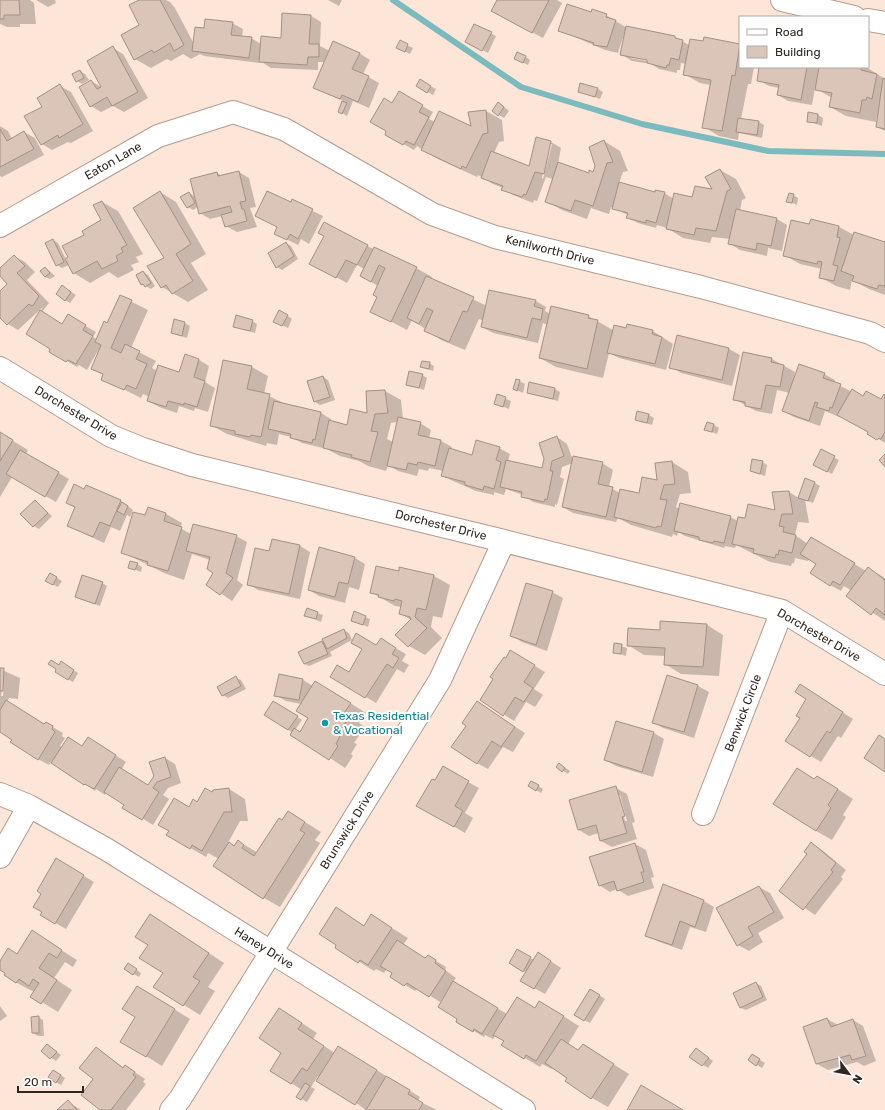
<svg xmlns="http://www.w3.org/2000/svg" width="885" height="1110" font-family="Rubik,sans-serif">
	<rect width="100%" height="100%" fill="#fde5d8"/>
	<!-- shadow -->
	<path fill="#0003" fill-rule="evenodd" d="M0,0H30L34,3L36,24H20V27H7L0,24Z
		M36,0H55L56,3L48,7Z
		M141,0H166L170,2L175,8L194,44L205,29L232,23L243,29L242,37L251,38L261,44L282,39L311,16L321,22L320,46L330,51L359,53L370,60L363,74L379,83L369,108L353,101L347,116L339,111L343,101L314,87L325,62H318V70L271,68L260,61V63L204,56L200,54L191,59L183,54L171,61L167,59L151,68L135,59L140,25Z
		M328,0H342L339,6Z
		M498,0H557L562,3L543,38L503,17Z
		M592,13L606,15L627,28L675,37L689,45L704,42L705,39L740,45V67H754L751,84H748L741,119L759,122L764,125L762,138L739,133L738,140L719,136L704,127L711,85L700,83L684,74L686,64L681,63L680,70H677V73L659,69L651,64L632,61L621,54L625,34H624L618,53L605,50L559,30ZM631,56L653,60L652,62L631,58Z
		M475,25L496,36L488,53L471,44Z
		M400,42L413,48L410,54L402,50Z
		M113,48L123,54L148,98L124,112L113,106L101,112L91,106V81L103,88Z
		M526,57L530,60L528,65L520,61Z
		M760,67H816L820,69V67H866L885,79V131L877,127L878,116H877L876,122L846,116L830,107L832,98L815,88L812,105L788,101L778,95L779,88L769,86L758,80Z
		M80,71L85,74L89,80L82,84L77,81Z
		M420,81L436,89L433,95L417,86Z
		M60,86L71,92L93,131L71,143L68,142L52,150L42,144Z
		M598,89L603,92L600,99L579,91Z
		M399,93L433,112L429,119L435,122L472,128L486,111L502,120L504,141L499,142L494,153L530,167L551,142L561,148L558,164L589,174L594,173L604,141L620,151L628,171L623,172L619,183L656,193H664L674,199L693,198L714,191L720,170L736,179L746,198L742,200L740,211L777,219L787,225L782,251L768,248L767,256L740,250L729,243L730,239L712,237L710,243L683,238L667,228L657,225L656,228L638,223L627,217L628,215L611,207L609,214L591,208L587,219L562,210L546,201L553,179L546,177L537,201L534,200L533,203L513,195L503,189V188L493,184L478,175L477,177L438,159L417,146L414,150L386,134L393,104ZM549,144H552L543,179L542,178Z
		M504,107L509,111L504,118L499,115Z
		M818,115L823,118L822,126L808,121Z
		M0,126L8,131L12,139L24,132L35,138L44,155L2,177L0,176Z
		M239,172L249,178L256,207L250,208L257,227L237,232L226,226L222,216L210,219L200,213L198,207L193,210L188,207L182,197L189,193L196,197L217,173L222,176Z
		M160,192L176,202L206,254L191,263L208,290L188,302L162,287L166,258Z
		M793,195L798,198L797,205L788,201Z
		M292,201L323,216L309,244L301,239L298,245L286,239L278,227Z
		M102,202L118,211L143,254L136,257L139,262L131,265L134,270L118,278L109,272L90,283L74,273L69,265L62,268L57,265L53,240L58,243L66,259L69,258L85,235L103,221Z
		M811,220L839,227L854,235L885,243V295L869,289L852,280L850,290L836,286L820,277L822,269L800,264L784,255L810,226Z
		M286,243L291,246L298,259L282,270L277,267Z
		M367,246L416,268L432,277L431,279L487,306L490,291L536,301L546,307L545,311L550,314L588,316L613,330L627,329L628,325L653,331L673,344L666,370L619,358L609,353L603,378L556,367L540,358L548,325L543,323L538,343L493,333L482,327L484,321L479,319L465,350L441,340L412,320L407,330L371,311L378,297V286L361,276L364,269L357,265L347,283L321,269Z
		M14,256L25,262L35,272L27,280L49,303L42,312L63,325L68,316L96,332L93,337L97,339L108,324L120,296L148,310L131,348L156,361L152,368L157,371L180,373L185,356L199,360L209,366L205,382L215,388L208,412L195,408L194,411L179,406L177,413L159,407L148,401L150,397L143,394L141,398L103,379L104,375L92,369L100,347L87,370L79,365L77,367L67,361L51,349L27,334L43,307L18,330L8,324L0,316V292L8,284L0,275V269Z
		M46,268L55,276L50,279L45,277Z
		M143,272L148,275L155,286L151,289L142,284Z
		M67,289L76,295L70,303L65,300Z
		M288,316L292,319L288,328L279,324Z
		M252,321L257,324L255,333L234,327Z
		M185,323L190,326L187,338L172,333Z
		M678,336L729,349L740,355L732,386L681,373L671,367Z
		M772,359L795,372L793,380L824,374L835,380L834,383L863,397L881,400L885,396V443L840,415L839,417L825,411L820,426L794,417L784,411L790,393L777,390L772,414L756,411L734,399Z
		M224,361L252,367L268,376L264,394L286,404L321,413L331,419V421L347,426L368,415L385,391L401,400L403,419L420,423L431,430L429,438L441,441L452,447L451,450L473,456L499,448L510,454L508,461L543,469L557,437L567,444L573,460L602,463L613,470L609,487L620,493L639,494L658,482L656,464L672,462L688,472L691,493L680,494L676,507L680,509L730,517L738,521L776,511L773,493L789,492L799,498L815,483L820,486L813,503L805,500L809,523L798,522L795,535L808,544L812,538L866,571L868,568L885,578V621L848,596L852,591L844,586L841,591L830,585L817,564L809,558L808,561L795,558L794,563H792L791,566L770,562L736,545L735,548L725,546L724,548L685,536L678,532L677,536L673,534L672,537L631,525L618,518L616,522L573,513L563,507L573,463L562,467L560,477L564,479L557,505L555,504V507L533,502L523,495L506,489L504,495L494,492V495L476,491L442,476L444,471L429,468L428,471L419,469L417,476L398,471L388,465L386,471L368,466L359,461L340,456L323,447V448L302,443L291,437L279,434L277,445L267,443L266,446L227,434L211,425ZM397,422L393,442L387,439L391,423Z
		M429,363L434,366L433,371L421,367Z
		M422,375L427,378L424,390L407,384Z
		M323,377L328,380L335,400L320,405L315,402L308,381Z
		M517,380L525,384L523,393L514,389Z
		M555,389L560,392L558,401L528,393Z
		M498,396L511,401L509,409L496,404Z
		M649,415L654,418L652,425L636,420Z
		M714,425L719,428L717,434L705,430Z
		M0,433L28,450L26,454L69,479L56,502L12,477L0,497Z
		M821,451L839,460L832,474L814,465Z
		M762,462L767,465L765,476L751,471Z
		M85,490L120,500L133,510L130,517L127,515L120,531L111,527L104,543L68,526L76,508L67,503Z
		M35,501L52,516L39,529L34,526Z
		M148,508L166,514L182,523L180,528L191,534L236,536L247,542L237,580L243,585L232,601L207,584L215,573L210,560L192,554L184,580L164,573L122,552L146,517Z
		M273,540L300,546L310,552L300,599L258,590L248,584L270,552Z
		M355,558L365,564L359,590L349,587L345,603L319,596L309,590Z
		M137,564L142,567L141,572L129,567Z
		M399,573L434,576L450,585L442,618L433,616L431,627L442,638L425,655L409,646L411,620L400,613L402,607L395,606L371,592Z
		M51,574L62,581L58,587L47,581Z
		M102,583L107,586L100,606L76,597Z
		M552,592L563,598L547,651L522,642L511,635Z
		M307,609L323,615L321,622L305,615Z
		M365,617L370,619L368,627L352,620Z
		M661,623L707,625L723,635L719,676L681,674L665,664L666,656L644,655L628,645L661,631Z
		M343,630L349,633L352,640L330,652L332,656L309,666L304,664L300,652L324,642Z
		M381,640L406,654L402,661L409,665L404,673L397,669L376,703L332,677L349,673L377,647Z
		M615,644L627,648L626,656L614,652Z
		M521,658L545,672L534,689L543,695L535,707L526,702L514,721L481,700L506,659Z
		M61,663L78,673L73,682L56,672Z
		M0,669L20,678L18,699L9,698L7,702L45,725L46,723L63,733L62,736L65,738L60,746L62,747L99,744L126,762L121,770L148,786L165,758L175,764L181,783L168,788L163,795L169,799L153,825L124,807L126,804L106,793L105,795L96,789L95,791L51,762L49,765L38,759L0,731ZM3,681H4L3,696H1Z
		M279,676L303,680L313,686L331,691L366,713L359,723L365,727L354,743L357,744L351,754L353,756L345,768L266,715L279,705L302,720L295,730L300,733L309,718L301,704L286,701L275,695Z
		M667,676L698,686L709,692L694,738L663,728L653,722Z
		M236,678L241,680L246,689L228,698L223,695Z
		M801,685L853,719L841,738L838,736L821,762L786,741L801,718L807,699Z
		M487,709L525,733L513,752L503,747L488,769L477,763Z
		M654,733L664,739L653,777L616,766L605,760Z
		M560,764L570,771L568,774L557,767Z
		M443,768L479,788L465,813L473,818L465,833L418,806Z
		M815,780L833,786L853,799L843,815L846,817L832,840L816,831Z
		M532,782L543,789L541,793L529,786Z
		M616,788L627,794L635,822L632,823L637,839L612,847L601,841L599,833L589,836L579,830ZM618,795H620L627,821H625Z
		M229,789L245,799L248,821H240L228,843L235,847L238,841L258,853L289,812L321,832L315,840L320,843L280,907L264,898L219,859L208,853L206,857L168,835L189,808L212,794Z
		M635,844L646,850L654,877L651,878L654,888L628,896L617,889L610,892L599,885Z
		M812,844L822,850L846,870L841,877L843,879L815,915L780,891L808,854Z
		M57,860L94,882L66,929L41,915L43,911L42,894Z
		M759,887L770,893L784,918L758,933L763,942L749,951L738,945Z
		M686,895L704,901L714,907L706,932L690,927L682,950L657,941L646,935Z
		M336,909L365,926L372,916L387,925L408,938L403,945L426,959L428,956L446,967L445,970L456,978L453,982L507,1014L535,1009L555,1011L579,1026L568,1044L579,1051L583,1045L629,1074L608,1107L592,1098L553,1068L552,1069L542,1064L540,1067L503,1045L505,1041L496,1035L493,1039L485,1035L484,1037L457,1021L459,1019L443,998L440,1002L418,988L415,991L405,985L394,973L387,969L384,973L376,969L374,971L336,947Z
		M166,925L224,963L208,987L215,991L200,1015L155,987L164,973Z
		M33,932L77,960L73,967L65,962L54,978L72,990L58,1012L32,996L34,992L17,983L0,969V962L18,955Z
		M518,951L534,960H549L561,968L545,994L534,988L527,973L511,963Z
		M128,964L141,973L139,977L125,969Z
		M756,983L761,986L767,1000L746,1010L741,1008Z
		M591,990L605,999L590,1023L575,1015Z
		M153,996L190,1019L162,1066L146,1056Z
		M0,1006L7,1016L0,1021Z
		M38,1017L43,1020L44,1036H38L33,1033Z
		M296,1019L317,1033L313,1039L335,1053H349L420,1097L418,1101L437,1110H366L318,1076L311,1087L315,1089L307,1102L298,1097L302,1090L291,1083L283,1053Z
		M827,1019L838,1025L853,1020L863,1026L876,1061L864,1066L857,1062L828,1070L817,1064L804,1028Z
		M47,1045L61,1055L56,1061L42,1051Z
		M96,1048L124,1068L126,1066L145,1079L143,1082L146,1084L126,1110H102Z
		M701,1052L713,1061L708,1068L691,1057Z
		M752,1055L765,1063L762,1068L749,1060Z
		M59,1074L65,1078L61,1085L56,1082Z
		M68,1102L78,1108L81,1110H59Z"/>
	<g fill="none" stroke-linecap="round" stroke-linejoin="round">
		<!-- stream -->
		<path stroke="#7bbbbd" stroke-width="6" d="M393,0L521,87L642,124L768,151L885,154"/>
	</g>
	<!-- building -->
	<path fill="#dbc4b8" stroke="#a59084" d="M0,0H19L20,15H4V19H0Z
		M139,0H160L184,45L174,51L170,43L154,53L152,50L134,60L121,35L139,25L129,5Z
		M497,0H549L532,33L491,11Z
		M567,4L591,12L592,9L607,14L606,17L616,20L607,47L593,45L594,43L558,31Z
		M282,13L311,15L309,44H319V57H308L307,65L259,62L261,36L281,38Z
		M205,19L233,22L231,35L252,37L249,58L192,51L195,27L204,28Z
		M474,24L492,32L482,51L465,42Z
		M626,26L675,36V38L683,40L679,60L671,58L669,65H667L666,68L647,63V60L620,55Z
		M704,37L740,44L735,76L732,75L722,131L702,128L711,80L683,75L690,39L703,41Z
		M400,40L408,44L405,52L396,48Z
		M333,41L360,53L352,69L369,76L358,102L342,95L340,99L313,88Z
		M113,46L138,92L112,106L107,97L90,107L79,87L91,80L97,89L101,87L87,61Z
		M517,52L526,56L523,63L514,59Z
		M759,67H807L801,100L777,95L779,85L757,81Z
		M819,67H861V70L877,74L872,99L867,97L866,100H862L860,113L829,107L832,93L815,90Z
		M80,70L84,78L76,82L72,74Z
		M883,78L885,79V129L876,127Z
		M420,79L431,86L427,93L416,86Z
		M580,83L598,88L595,97L578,92Z
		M60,84L83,124L59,138L58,135L41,145L24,116L42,107L37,98Z
		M399,91L423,105L419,112L429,117L414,145L406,141L403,145L385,135L386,131L370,122L384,98L392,103Z
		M342,101L347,103L342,114L338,112Z
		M498,102L504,107L498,116L492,111Z
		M486,110L488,133L483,134L466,168L462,166L461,169L421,150L439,111L471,126L468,112Z
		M808,112L818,114L817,123L807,122Z
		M738,118L759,121L757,135L736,132Z
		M0,129L7,141L24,131L34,149L0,167Z
		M536,137L551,141L544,174L535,172L526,195L524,194L522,197L501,190L503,186L481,178L491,151L529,166Z
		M604,140L613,162L607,163L593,206L575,200L571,211L545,202L558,162L589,173V170L593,172L595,166L589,147Z
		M720,169L731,189L727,191L716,231L696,228L694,235L666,229L674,193L692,197L695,186L712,189L705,177Z
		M239,171L246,201L240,202L242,209H244L247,221L225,227L221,215L232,212L230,206L199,214L190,179L217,172L218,176Z
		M619,182L655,192V190L665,192L656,223L646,220V223L626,218L628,213L612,209Z
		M160,191L191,244L176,254L193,281L172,294L166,285L161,288L147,266L164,258L133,208Z
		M267,191L291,202L292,199L313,209L298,239L290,234L287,240L274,234L277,227L255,216Z
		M189,192L195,203L187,208L180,197Z
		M789,193L794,194L792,203L786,202Z
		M102,201L127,245L121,248L123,252L116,256L118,261L102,269L97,261L73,274L65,259L68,257L62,246L84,235L82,231L101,220L93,205Z
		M736,209L777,218L771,246L757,243L756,250L728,244Z
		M811,219L839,226L837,237L840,238L833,265L838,266L834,281L819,278L822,262L818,261L817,264L783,256L791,220L809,224Z
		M324,222L368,245L357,265L346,260L336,278L309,264L324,236L318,233Z
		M854,232L885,242V286L879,285L877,289L852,281L854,276L841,271Z
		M53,239L64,262L56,266L45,243Z
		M286,242L294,256L276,268L268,253Z
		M374,247L417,267L391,322L370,312L377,297L373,295L385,268L379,265L371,282L360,276Z
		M14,255L25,266L17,273L39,296L34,304L32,306L29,304L7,325L0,318V291L7,284L0,276V268Z
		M45,267L50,273L45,277L40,271Z
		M143,271L151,283L145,287L143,284L141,285L136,275Z
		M426,276L474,297L467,312L463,311L449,342L424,331L433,311L427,308L419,324L407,318Z
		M62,285L71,292L65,301L56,294Z
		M489,290L536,300L534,306L543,309L541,320L532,318L527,338L481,327Z
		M120,295L132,300L111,348L121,353L125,344L140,351L136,359L147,364L136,389L127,385L124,390L101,380L103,374L91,369L101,345L95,342L104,321L107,323Z
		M551,306L589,315L588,318L598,320L587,369L539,358Z
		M40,310L62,324L68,314L86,325L83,330L93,336L76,364L68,360L66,362L49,352L50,349L26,334Z
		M279,310L288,315L282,326L273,322Z
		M236,315L253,320L250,331L233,327Z
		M174,319L185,322L182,336L171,333Z
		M627,324L653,330L652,334L662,337L655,364L607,353L614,325L626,328Z
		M677,335L729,348L722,380L669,368Z
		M743,352L772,358L771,362L784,365L780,387L766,385L761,409L745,406V402L733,400Z
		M185,354L199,359L194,377L205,381L197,407L184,403V405L168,401L166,407L147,401L158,365L179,372Z
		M223,360L252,366L247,389L270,394L261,437L251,435L250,437L235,434V431L210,426Z
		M422,361L430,362L429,369L420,367Z
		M799,364L825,373L823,378L841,384L832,408L830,407L829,411L816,407L818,403L815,402L809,421L782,411Z
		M409,371L423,374L419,388L406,385Z
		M323,376L330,397L314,402L307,381Z
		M516,379L520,380L517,391L513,389Z
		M529,382L555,388L553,399L527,393Z
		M852,389L863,396L866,391L881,399L884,394L885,395V432L881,439L879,438L877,440L867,434L868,432L837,415Z
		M385,390L388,413L375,414L371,431L378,432L370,462L351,457L352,455L323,448L329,420L347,425L350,409L367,413L366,391Z
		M497,394L506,397L503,407L494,404Z
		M274,401L321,412L315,440L313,439L312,443L290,438L291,434L268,429Z
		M637,411L649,414L647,423L635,420Z
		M398,417L421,422L418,435L441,440L435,466L418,462L417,465L408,463L406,470L387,466Z
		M707,422L714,424L712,432L704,430Z
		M0,432L13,440L0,461Z
		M557,436L564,456L552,461L550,471H553L547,500L545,499L544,502L521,497L522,492L500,487L506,460L542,468L544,459L539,443Z
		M476,440L500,447L496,460L501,462L494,489L484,486L483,490L465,485V482L441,476L449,448L472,455Z
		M821,449L835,456L827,472L813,465Z
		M20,450L59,472L45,497L6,474Z
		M885,454V467L879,460Z
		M573,456L603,462L598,484L613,487L606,517L562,507Z
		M752,459L763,461L760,474L750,471Z
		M672,461L675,484L664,485L660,499L667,500L661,527L657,526L656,528L614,517L620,489L639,493L642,477L657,480L655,463Z
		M805,478L815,482L808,501L798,498Z
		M74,484L84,489L86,485L121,500L110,526L100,522L93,537L67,526L75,507L66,503Z
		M789,491L793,514H782L779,526L784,527L783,532L796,535L792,553L779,550L778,555L776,554L775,558L753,553L754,549L732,544L738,517L745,518L748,504L775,510L772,492Z
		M35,500L48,513L33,527L20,514Z
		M122,502L128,506L124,515L117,511Z
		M680,503L731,516L724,543L714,541L713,543L699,540V537L674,531Z
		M148,507L166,513L164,521L182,527L168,571L147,565L148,562L121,553L133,512L145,515Z
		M193,524L237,535L226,573L233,578L220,595L206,585L213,573L207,569L210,557L186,551Z
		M811,537L855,563L840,585L833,581L830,586L810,573L816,564L800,554Z
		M272,539L300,545L289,594L247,585L255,548L269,551Z
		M319,547L355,557L348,584L339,582L335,597L308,590Z
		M130,561L138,563L135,570L128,568Z
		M376,566L399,571V567L434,575L426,610L417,608L415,617L427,628L408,647L395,635L411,619L410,617L399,614L402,601L395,599L394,601L378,597L379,595L370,593Z
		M868,567L885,580V615L876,608L871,615L846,596Z
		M50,573L57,577L53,585L45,581Z
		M82,575L103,582L95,604L75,597Z
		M526,583L553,591L536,645L510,636Z
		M307,608L318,612L316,619L304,616Z
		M354,611L366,616L363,625L351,621Z
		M660,621L707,624L703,667L664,665L665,648L627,646L628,628L660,630Z
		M344,629L347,638L327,649L322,639Z
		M356,633L376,645L381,638L396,648L392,654L399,658L393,668L387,664L365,698L330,677L337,665L349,672L362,649L351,643Z
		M322,641L328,654L304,664L298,652Z
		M614,643L622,644L621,654L613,653Z
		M510,650L535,665L524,682L533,688L524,702L515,697L503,716L480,700L493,679L490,677L504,657L506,658Z
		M51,660L59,665L61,661L74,670L68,680L55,672L56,669L48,664Z
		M0,668H4L3,691H0Z
		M279,674L303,679L299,700L274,696Z
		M667,675L698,685L684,732L652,723Z
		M236,676L241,686L222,696L217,687Z
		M315,681L351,703L344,713L349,717L339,733L341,734L336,744L338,746L329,760L290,735L294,728L300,732L308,718L296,711Z
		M800,684L843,712L830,733L827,731L810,757L785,741L800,718L796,716L806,699L795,692Z
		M6,700L44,724L46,722L53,726L52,729L55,732L38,760L10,742L12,740L0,732V710Z
		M273,701L298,716L288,730L264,715Z
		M477,701L515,727L501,747L492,741L477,764L451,747L466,726L462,723Z
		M616,721L654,732L642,772L604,760Z
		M879,735L885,739V772L864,758Z
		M68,737L82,746L88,737L116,755L94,789L85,784L84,785L51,763Z
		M165,757L171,777L157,782L153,788L159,792L142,820L122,808L124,805L104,792L119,767L148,785L154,776L149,762Z
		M559,763L565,768L562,772L556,767Z
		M443,766L469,781L455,806L463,811L454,827L416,806L432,779L435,780Z
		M797,768L814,779L817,776L838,789L828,805L831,808L816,831L773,804Z
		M531,781L539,785L536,791L528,786Z
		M616,786L625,816L622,817L627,833L600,841L596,825L578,830L569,800Z
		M205,788L212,792L213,790L229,788L232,812H224L202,851L192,845L190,849L166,835L169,831L158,825L174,798L189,807L193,799L197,802Z
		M288,811L305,822L300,830L305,833L263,899L213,866L229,842L234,846L238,840L244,845L242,848L254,856L279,818L282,820Z
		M811,842L836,863L831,870L833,872L803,910L779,891L807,854L804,852Z
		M635,843L644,872H641L644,882L617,891L614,881L599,886L589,857Z
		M56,858L84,875L55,924L40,915L42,912L33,907L41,894L37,891Z
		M663,884L704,900L695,927L680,921L672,945L645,936Z
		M759,886L774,912L748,927L753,936L737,946L716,908Z
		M336,907L364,926L371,914L392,928L368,965L360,960L358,963L335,948L336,945L319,934Z
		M150,914L209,953L193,977L200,981L183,1006L153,987L163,973L139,958L148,945L135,937Z
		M32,930L62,950L57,958L49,953L39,968L57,980L41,1004L30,997L39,983L33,979L29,986L19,979L16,983L4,975L5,973L0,970V961L8,948L17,954Z
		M397,940L425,958L428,955L436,960L435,963L446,971L429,997L407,983L404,986L390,977L392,973L380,966Z
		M517,949L531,957L523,972L509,963Z
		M538,952L551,961L534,989L520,981Z
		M128,963L137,969L133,975L124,969Z
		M453,981L498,1008L482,1034L474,1029L473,1032L456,1022L457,1019L438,1007Z
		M756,982L763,997L740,1008L733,993Z
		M137,986L175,1009L146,1057L120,1042L135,1017L122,1009Z
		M590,989L600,995L584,1021L574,1015Z
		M517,997L535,1008L539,1001L564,1016L536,1061L526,1055L524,1059L501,1045L504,1041L493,1035Z
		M279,1008L302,1023L298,1029L324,1046L307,1071L302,1068L291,1084L270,1071L281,1053L259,1038Z
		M39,1016V1033H32L31,1017Z
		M827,1018L831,1027L853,1019L866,1056L852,1060L850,1055L816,1064L803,1027Z
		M561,1039L578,1050L583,1044L614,1064L591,1099L565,1081L567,1078L545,1063Z
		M47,1044L57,1052L50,1059L41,1051Z
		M338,1046L377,1070L355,1105L316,1081Z
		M96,1047L123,1068L125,1065L135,1072L133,1075L136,1077L111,1110H100L81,1095L93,1079L79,1068Z
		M696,1048L709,1058L702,1066L689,1057Z
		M752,1054L760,1059L756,1066L748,1060Z
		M53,1070L61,1075L56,1083L48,1077Z
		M386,1076L410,1090L408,1094L423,1103L419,1110H366Z
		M305,1083L310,1086L301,1100L296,1097Z
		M641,1085L683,1110H627Z
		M68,1100L77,1110H57Z"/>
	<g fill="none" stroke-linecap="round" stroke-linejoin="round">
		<!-- minor casing -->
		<g stroke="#b29c90" stroke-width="24">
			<path id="minor" d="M782,0L854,17
				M868,20L885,23
				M0,226L158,136L233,112L284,129L432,214L495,237L701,287L870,333L885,341
				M0,368L111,436L143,449L192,465L504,541L782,611L885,674
				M0,794L29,806L106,849L524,1110
				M703,814L782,611
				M0,857L29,806
				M171,1110L180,1099L440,680L504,541"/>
		</g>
		<!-- minor -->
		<use href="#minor" stroke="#fff" stroke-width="22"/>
	</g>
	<!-- markers -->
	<circle fill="#0f9aa8" stroke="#fff" stroke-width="1.5" cx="325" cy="723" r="4"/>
	<g text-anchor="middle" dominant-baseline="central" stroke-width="4" stroke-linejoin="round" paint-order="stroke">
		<!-- street labels -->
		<g font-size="12" fill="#2f2722" stroke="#fff">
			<text transform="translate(113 161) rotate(-30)">Eaton Lane</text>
			<text transform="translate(550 250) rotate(14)">Kenilworth Drive</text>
			<text transform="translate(76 413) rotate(31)">Dorchester Drive</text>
			<text transform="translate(441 525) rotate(14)">Dorchester Drive</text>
			<text transform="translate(819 635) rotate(30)">Dorchester Drive</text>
			<text transform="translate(743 713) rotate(-69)">Benwick Circle</text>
			<text transform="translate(347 830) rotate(-58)">Brunswick Drive</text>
			<text transform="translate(264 948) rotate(32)">Haney Drive</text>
		</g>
		<!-- culture labels -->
		<g font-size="12" fill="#0d838f" stroke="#fff" text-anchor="start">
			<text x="333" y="716">Texas Residential<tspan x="333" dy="14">&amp; Vocational</tspan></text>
		</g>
	</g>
	<!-- legend -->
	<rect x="739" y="16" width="130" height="52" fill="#ffffff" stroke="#aca9a7"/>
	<rect x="747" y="29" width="20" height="6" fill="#ffffff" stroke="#aca9a7"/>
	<text x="775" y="36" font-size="12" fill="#2f2722">Road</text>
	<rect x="747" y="46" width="20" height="12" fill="#dbc4b8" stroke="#aca9a7"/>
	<text x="775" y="56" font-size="12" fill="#2f2722">Building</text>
	<!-- north arrow -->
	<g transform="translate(849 1074) rotate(122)" stroke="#ffffff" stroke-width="3" paint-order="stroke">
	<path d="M0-3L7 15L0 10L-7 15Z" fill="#2f2722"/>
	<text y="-6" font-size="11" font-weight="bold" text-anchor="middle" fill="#2f2722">N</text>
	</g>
	<!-- scale -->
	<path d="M18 1086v6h65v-6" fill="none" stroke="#2f2722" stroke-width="2"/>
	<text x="24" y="1086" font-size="12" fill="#2f2722" stroke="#ffffff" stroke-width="3" paint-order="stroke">20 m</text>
</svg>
